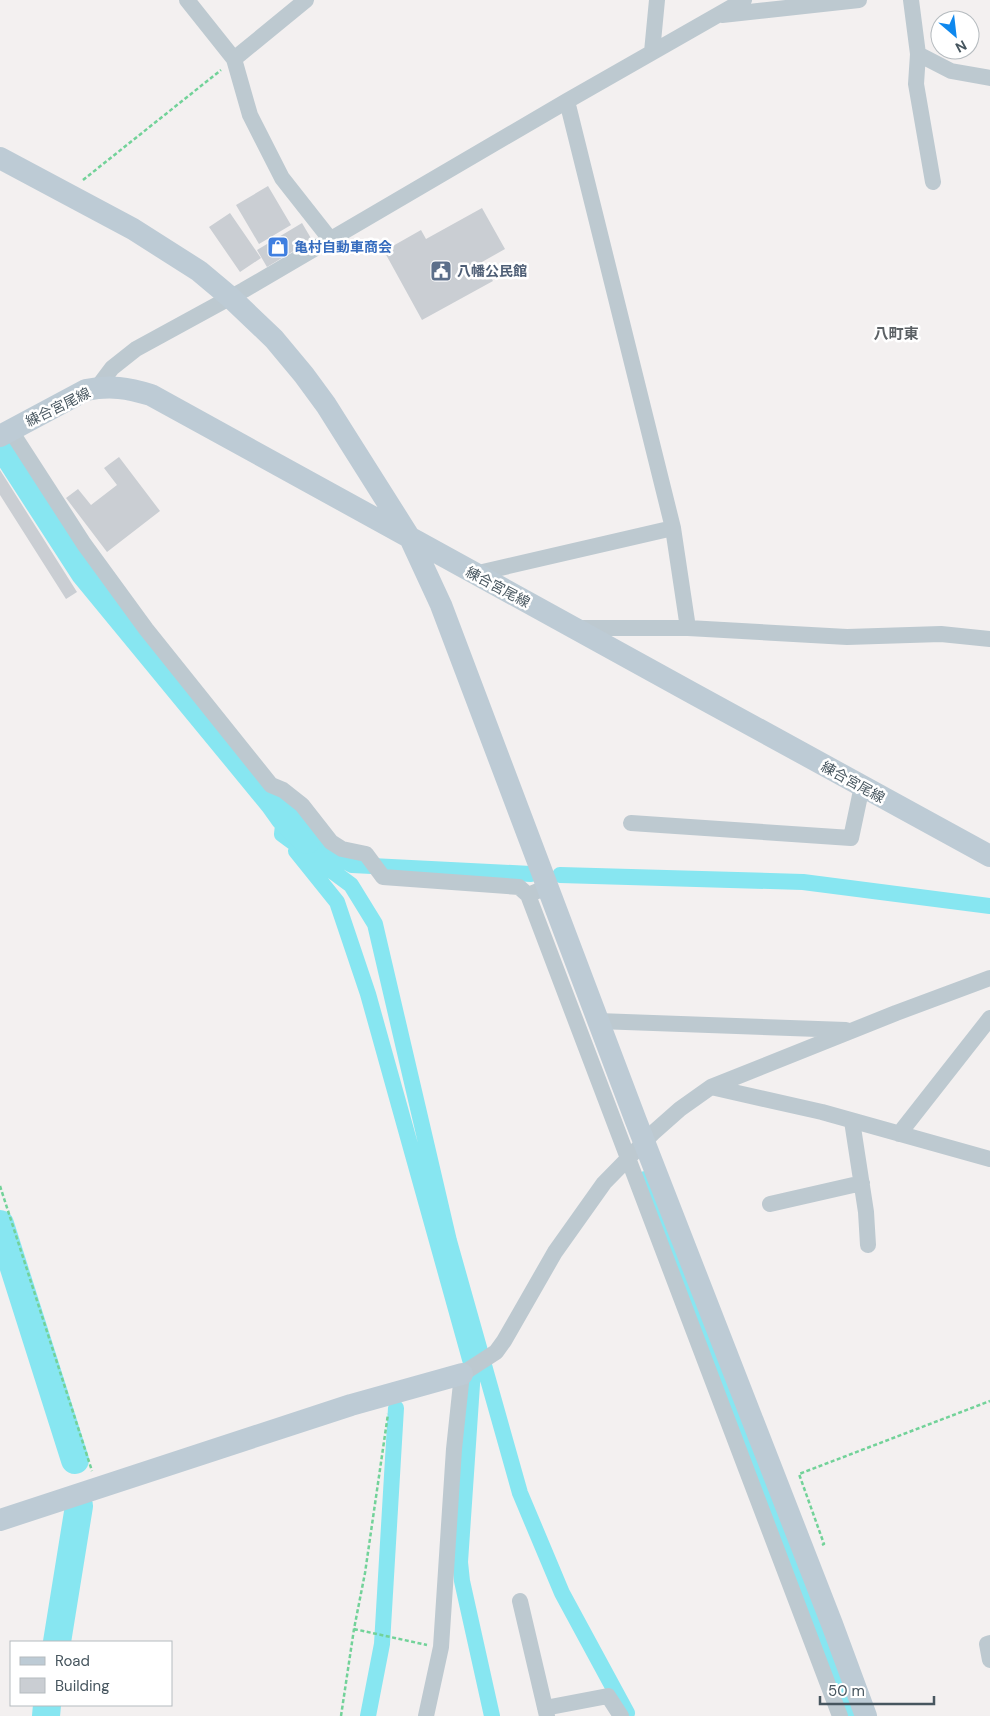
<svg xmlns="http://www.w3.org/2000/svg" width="990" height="1716" font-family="'DM Sans','Noto Sans JP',sans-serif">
	<rect width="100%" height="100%" fill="#f3f0f0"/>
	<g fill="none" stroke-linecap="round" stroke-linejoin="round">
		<!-- canal -->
		<path stroke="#87e6f1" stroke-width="16" d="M284,817L282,834L351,885L375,924L449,1241L520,1493L562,1593L627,1713
			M307,840L352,865L531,874
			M296,851L337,902L368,994L473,1370L460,1562L462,1581L492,1716
			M560,875L803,882L990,906
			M645,1179L851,1716
			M368,1716L382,1644L396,1408"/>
		<!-- river -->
		<path stroke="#87e6f1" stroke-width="28" d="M0,442L84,572L274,803L284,817L307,840
			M0,1224L75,1460
			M57,1642L79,1506
			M46,1716L47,1705"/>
	</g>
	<!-- building -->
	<path fill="#caced3" d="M268,186L291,225L259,244L236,205Z
		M482,208L505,249L482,262L493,281L422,320L384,251L421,230L426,239Z
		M230,213L261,258L240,272L209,227Z
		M302,223L312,240L267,267L257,250Z
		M119,457L160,511L107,552L66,498L78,489L91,505L117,485L104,468Z
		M0,470L77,592L66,599L0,495Z"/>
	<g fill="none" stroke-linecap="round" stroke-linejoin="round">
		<!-- path -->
		<path stroke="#72d299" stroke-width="2.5" stroke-dasharray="4 2.5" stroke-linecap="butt" d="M83,180L221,70
			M0,1186L92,1471
			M822,1545L824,1544L799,1474L990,1401
			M354,1629L427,1645
			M341,1716L354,1629L365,1573L388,1414"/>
		<!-- street -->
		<path stroke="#bdc9d0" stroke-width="16" d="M187,0L234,59L250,115L282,178L330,239
			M911,0L918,54L916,84L933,182
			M722,15L859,0
			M652,52L657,0
			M918,54L951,71L990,78
			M234,59L306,0
			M567,101L673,528L688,628
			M97,388L112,368L136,349L244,290L567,101L744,0
			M11,431L84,544L146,629L271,785L283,790L302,805L331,842L342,849L366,854L383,877L519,887L528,895
			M474,574L673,528
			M575,628H688L847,637L941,634L990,639
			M631,823L851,838L862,786
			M547,887L528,895L840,1716
			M598,1021L846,1030
			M711,1087L822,1112L990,1159
			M852,1121L866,1212L868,1245
			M899,1134L990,1018
			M770,1204L862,1183
			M520,1601L547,1716
			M990,1643L987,1644L990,1660
			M545,1708L608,1696L621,1716
			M426,1716L441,1647L454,1449L462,1374L496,1352L504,1341L555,1252L604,1183L654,1132L680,1109L711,1087L896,1013L990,978"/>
		<!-- secondary -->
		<path stroke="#bdcbd5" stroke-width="22" d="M0,158L133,229L199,271L230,297L274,339L304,375L326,405L410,538L441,605L636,1121L832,1624L866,1716
			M0,436L86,390C110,385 128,388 151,395C430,549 710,703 990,856
			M0,1520L351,1405L462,1374"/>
	</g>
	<!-- icons -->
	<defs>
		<g id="shop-square" transform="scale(1.125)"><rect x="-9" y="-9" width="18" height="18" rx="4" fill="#3f7fe0" stroke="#fff"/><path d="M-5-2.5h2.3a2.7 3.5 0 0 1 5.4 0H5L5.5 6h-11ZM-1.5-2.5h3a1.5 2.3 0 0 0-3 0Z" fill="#fff"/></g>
		<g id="civic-square" transform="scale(1.125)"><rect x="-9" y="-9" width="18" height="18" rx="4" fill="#5c6f8a" stroke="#fff"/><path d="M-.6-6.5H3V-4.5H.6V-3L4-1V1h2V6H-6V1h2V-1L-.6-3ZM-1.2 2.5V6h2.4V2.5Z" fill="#fff"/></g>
	</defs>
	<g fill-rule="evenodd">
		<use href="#shop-square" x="278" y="247"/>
		<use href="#civic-square" x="441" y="271"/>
	</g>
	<g text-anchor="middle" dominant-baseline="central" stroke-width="5" stroke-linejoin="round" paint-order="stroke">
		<!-- shop labels -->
		<g font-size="14" font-weight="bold" fill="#366cbe" stroke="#fff" text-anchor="start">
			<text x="294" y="247">亀村自動車商会</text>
		</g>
		<!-- service labels -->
		<g font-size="14" font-weight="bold" fill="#4e5e75" stroke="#fff" text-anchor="start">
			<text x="457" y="271">八幡公民館</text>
		</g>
		<!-- street labels -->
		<g font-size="14" fill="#47565f" stroke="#fff">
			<text transform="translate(58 407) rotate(-26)">練合宮尾線</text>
			<text transform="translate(498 587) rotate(28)">練合宮尾線</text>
			<text transform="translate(853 782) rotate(29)">練合宮尾線</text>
		</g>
		<!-- neighbourhood labels -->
		<g font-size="15" font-weight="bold" fill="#5c6165" stroke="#fff">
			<text x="896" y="334">八町東</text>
		</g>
	</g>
	<!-- legend -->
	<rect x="10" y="1641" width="162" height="65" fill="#ffffff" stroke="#b5bbbf"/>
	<rect x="20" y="1657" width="25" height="8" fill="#bdcbd5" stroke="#b5bbbf"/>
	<text x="55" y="1666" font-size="15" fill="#47565f">Road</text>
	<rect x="20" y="1678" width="25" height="15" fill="#caced3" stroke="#b5bbbf"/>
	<text x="55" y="1691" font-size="15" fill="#47565f">Building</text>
	<!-- north arrow -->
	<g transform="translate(955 35) rotate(152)"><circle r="24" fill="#ffffff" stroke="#b5bbbf"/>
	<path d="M0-4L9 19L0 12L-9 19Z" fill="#0f88ee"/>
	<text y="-8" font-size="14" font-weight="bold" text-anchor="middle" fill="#47565f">N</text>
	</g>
	<!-- scale -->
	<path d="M820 1696v8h114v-8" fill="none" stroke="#47565f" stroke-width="2.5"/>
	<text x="828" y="1696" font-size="15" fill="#47565f" stroke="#ffffff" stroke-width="4" paint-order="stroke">50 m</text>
</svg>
